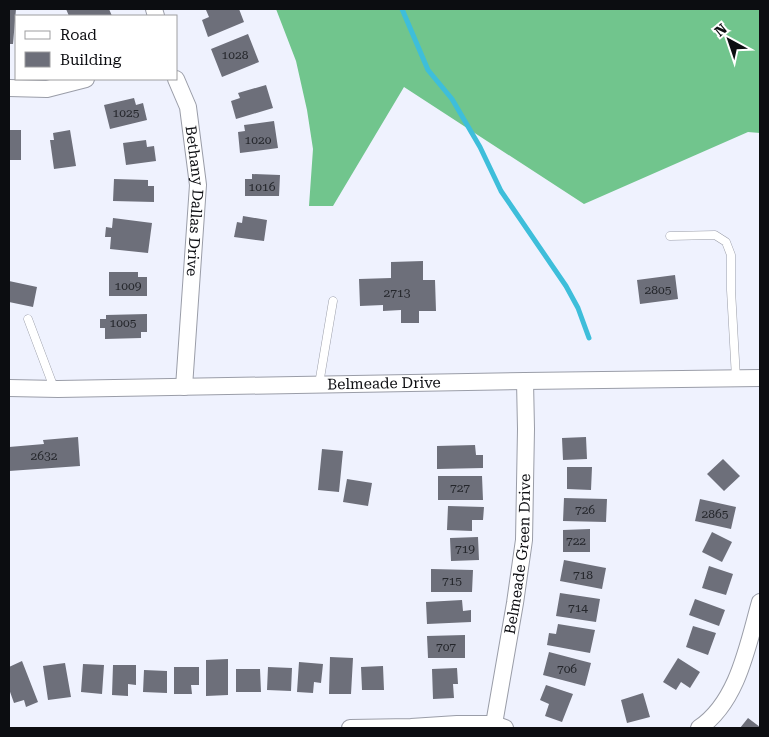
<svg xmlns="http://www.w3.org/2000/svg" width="769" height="737" font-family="'Roboto Serif',serif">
	<rect width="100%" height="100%" fill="#eff2fe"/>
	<!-- forest -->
	<path fill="#71c58d" d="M276,9H760V133L748,132L584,204L404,87L333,206H309L313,149L307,110L296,61Z"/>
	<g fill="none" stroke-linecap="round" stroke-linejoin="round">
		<!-- stream -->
		<path stroke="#3ebeda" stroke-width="5" d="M402,9L428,70L452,99L480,147L501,191L566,286L578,308L589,338"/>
	</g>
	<!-- building -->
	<path fill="#6d6f7a" d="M9,9H16L13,44H9Z
		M66,9H109L112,16H69Z
		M211,9H239L244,22L208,37L202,20L209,17L206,10Z
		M248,34L259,62L222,77L211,49Z
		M266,85L273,108L236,119L231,101L240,98L238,93Z
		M134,98L136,105L143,103L147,120L110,129L104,105Z
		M274,121L278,148L240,153L238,132L245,131L244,125Z
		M9,130H21V160H9Z
		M70,130L76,166L54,169L50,140H54L53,133Z
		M146,140L147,147L154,146L156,161L126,165L123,143Z
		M252,174L280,175L279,196H245V179H252Z
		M114,179L148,180V186H154V202L113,201Z
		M243,216L267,220L264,241L234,237L237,222L242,223Z
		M113,218L152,223L148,253L110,249L111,237H105L106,227L112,228Z
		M423,261V280H435L436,311H419V323H401V310L383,311V305L360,306L359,279L391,278V262Z
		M109,272H138V277H147V296H109Z
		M675,275L678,299L640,304L637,280Z
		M9,281L37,287L33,307L9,302Z
		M147,314V332H141V338L105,339V328H100V319H106V315Z
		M78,437L80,466L9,471V447L44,444L43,440Z
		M586,437L587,459L563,460L562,438Z
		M475,445L476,455H483V468L437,469V446Z
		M322,449L343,451L339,492L318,490Z
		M723,459L740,476L724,491L707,474Z
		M567,467H592L591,490L567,489Z
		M438,476H482L483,500H438Z
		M347,479L372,483L368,506L343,502Z
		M564,498L607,499L606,522L563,521Z
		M700,499L736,507L731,529L695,521Z
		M448,506L484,507L483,520H472V531L447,530Z
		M590,529V552H563V530Z
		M712,532L732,542L722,562L702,552Z
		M478,537L479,560L451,561L450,538Z
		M564,560L606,568L602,589L560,581Z
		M709,566L733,574L726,595L702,588Z
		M431,569L473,570L472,592H431Z
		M560,593L600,599L596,622L556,616Z
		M695,599L725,610L719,626L689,615Z
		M462,600L463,611L471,610V622L427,624L426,602Z
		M558,624L595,630L590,653L547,645L549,633L556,634Z
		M693,626L716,633L708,655L686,647Z
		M465,635V658H428L427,636Z
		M549,652L591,663L585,686L543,675Z
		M330,657L353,658L351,694H329Z
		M678,658L700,672L690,688L681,682L676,690L663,682Z
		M228,659V695L206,696V660Z
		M22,661L38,702L26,707L24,700L14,703L9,689V667Z
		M299,662L323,664L321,683L314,682L313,693L297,692Z
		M65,663L71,697L48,700L43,666Z
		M83,664L104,665L102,694L81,692Z
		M113,665H136V685L128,684V696L112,695Z
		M383,666L384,690H362L361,667Z
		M174,667H199V685H191L192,694H174Z
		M268,667L292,668L291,691L267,690Z
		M457,668L458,684H453L454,698L433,699L432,669Z
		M236,669H260L261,692H236Z
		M144,670L167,671V693L143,692Z
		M546,685L573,694L562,722L545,716L549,704L540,700Z
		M643,693L650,717L627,723L621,700Z
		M748,718L760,727V728H740Z"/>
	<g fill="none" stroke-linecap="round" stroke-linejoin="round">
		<!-- lane casing -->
		<g stroke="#9a9da8" stroke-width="9">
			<path id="lane" d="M670,236L715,235L726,242L731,255V290L736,378
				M28,319L54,388
				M319,384L333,301"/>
		</g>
		<!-- street casing -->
		<g stroke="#9a9da8" stroke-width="18">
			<g id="street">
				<path d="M154,9L156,16"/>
				<path id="s1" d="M176,79L188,107L198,185L184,387"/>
				<path d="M9,88L47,89L86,79"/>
				<path id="s2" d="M9,388L58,389L525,381L760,378"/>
				<path id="s3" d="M494,724L515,603L524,540L526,429L525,381"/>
				<path d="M350,728L411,727L457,724H494L505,728"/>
				<path d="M699,728C738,702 748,644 760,602"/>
			</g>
		</g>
		<!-- lane -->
		<use href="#lane" stroke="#fff" stroke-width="8"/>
		<!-- street -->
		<use href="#street" stroke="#fff" stroke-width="16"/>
	</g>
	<g text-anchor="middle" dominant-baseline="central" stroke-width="4.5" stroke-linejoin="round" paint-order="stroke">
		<!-- number labels -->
		<g font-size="12" fill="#24262b">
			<text x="235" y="55">1028</text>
			<text x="126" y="113">1025</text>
			<text x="258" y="140">1020</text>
			<text x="262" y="187">1016</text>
			<text x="128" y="286">1009</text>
			<text x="658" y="290">2805</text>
			<text x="397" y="293">2713</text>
			<text x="123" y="323">1005</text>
			<text x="44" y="456">2632</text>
			<text x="460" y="488">727</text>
			<text x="585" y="510">726</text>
			<text x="715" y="514">2865</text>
			<text x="576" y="541">722</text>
			<text x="465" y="549">719</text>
			<text x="583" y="575">718</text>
			<text x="452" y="581">715</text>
			<text x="578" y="608">714</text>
			<text x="446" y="647">707</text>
			<text x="567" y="669">706</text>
		</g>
		<!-- street labels -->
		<g font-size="15" fill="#0c0d11" stroke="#fff">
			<text stroke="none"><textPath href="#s1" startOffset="125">Bethany Dallas Drive</textPath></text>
			<text stroke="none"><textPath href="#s2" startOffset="375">Belmeade Drive</textPath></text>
			<text stroke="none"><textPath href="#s3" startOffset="172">Belmeade Green Drive</textPath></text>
		</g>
	</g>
	<!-- border -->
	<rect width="769" height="737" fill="none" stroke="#0c0d11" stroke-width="20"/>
	<!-- legend -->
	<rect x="15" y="15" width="162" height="65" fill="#ffffff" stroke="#9e9ea0"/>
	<rect x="25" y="31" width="25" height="8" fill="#ffffff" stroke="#9e9ea0"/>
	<text x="60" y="40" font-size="15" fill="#0c0d11">Road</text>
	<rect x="25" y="52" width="25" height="15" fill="#6d6f7a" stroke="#9e9ea0"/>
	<text x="60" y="65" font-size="15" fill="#0c0d11">Building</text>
	<!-- north arrow -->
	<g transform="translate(729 40) rotate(320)" stroke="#ffffff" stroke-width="4" paint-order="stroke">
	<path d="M0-4L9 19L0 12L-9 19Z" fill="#0c0d11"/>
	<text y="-8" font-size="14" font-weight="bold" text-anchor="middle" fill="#0c0d11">N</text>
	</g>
</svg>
